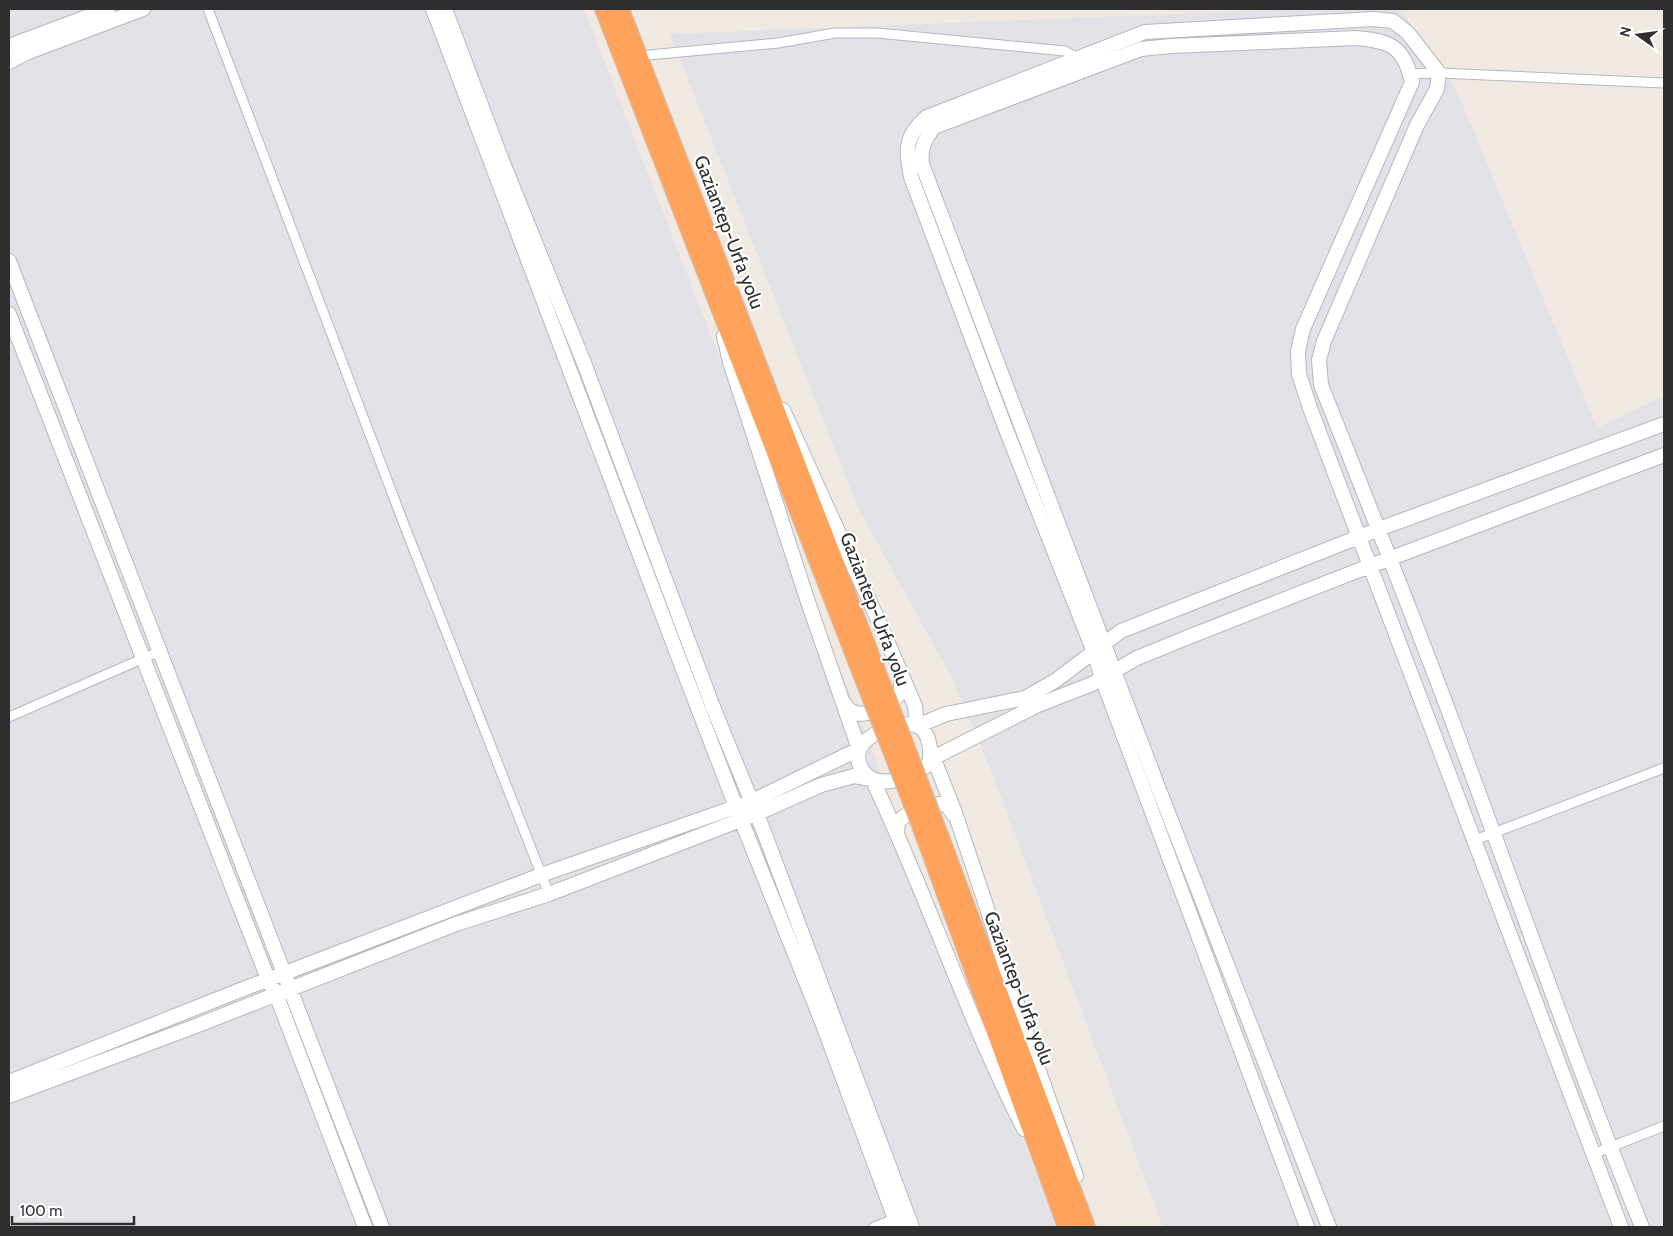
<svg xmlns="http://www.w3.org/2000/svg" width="1673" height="1236" font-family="Cabin,sans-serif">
	<rect width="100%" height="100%" fill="#efe9e1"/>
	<!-- industrial -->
	<path fill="#e3e1e8" d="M9,9H584L1057,1227H9Z
		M1300,9H1400L1456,89L1597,428L1664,396V1227H1163L990,768L952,678L858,508L670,34Z"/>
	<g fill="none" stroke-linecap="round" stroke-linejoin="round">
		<!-- street casing -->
		<g stroke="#b4b7c1" stroke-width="11">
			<path id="street" d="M208,9L405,527L549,894
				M638,56L778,43L835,33H877L1065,51L1077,58
				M1410,74L1439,73L1664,83
				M9,717L160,651
				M1475,840L1664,768
				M1593,1154L1664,1126
				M874,1227L900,1217"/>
		</g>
		<!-- secondary casing -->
		<g stroke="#b4b7c1" stroke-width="16">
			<path id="secondary" d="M433,9L681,664L736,807L822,1022L898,1227
				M445,9L501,158L584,363L713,707L764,832L912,1227
				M9,46L108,9
				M9,62L26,53L143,9
				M9,261L382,1227
				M9,314L268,979L276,994L365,1227
				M783,410L879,622L915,706L917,726L946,714L1025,698L1055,681L1121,631L1379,529L1664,424
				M843,702C845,704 848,709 851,711C865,719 890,707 898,695C902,689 901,682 901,675
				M902,724C907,725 914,724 918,726C930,732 932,753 929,764C916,773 896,784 879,781C872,780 867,776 863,771C844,744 882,728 902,724Z
				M897,834L898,822C911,809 928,801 947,805L953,814
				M9,1082L238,991L541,875L750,802L859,749L808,602L730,362L724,336
				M9,1096L193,1027L456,924L549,894L756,814L821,785L854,776L872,779C927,894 966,1016 1024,1129
				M1076,1176L1035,1060L987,908L954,810L937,767L931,759L1038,705L1092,684L1137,658L1191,636L1349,574L1664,455
				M1307,1227L1102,678L1094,652L1007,432L911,177C906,150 904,136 927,117L1145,32L1373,19L1393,21L1408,33L1439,73L1437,89L1417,125L1324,341L1319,360L1321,385C1367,500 1413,615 1456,731C1517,896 1576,1063 1642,1227
				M1329,1227L1158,787L922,164C920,148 925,139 934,127L1141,49L1171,46L1356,38C1390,41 1404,46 1412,82L1303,329L1298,351L1299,374L1310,408L1621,1227"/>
		</g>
		<!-- highway casing -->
		<g stroke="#c9c9c9" stroke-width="20">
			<path id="highway" d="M604,9L869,692
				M620,9L883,688
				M932,816L1086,1227
				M919,820L1067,1227"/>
		</g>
		<!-- street -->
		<use href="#street" stroke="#fff" stroke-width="9"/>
		<!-- secondary -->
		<use href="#secondary" stroke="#fff" stroke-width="14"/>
		<!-- highway -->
		<use href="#highway" stroke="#ffa35c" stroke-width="18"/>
		<!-- highway-bridge casing -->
		<g stroke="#c9c9c9" stroke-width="20" stroke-linecap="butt">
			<path id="highway-bridge" d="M883,688L932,816
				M869,692L919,820"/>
		</g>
		<!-- highway-bridge -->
		<use href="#highway-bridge" stroke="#ffa35c" stroke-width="18"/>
	</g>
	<g text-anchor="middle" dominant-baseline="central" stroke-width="4.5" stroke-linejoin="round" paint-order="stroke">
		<!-- street labels -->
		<g font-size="19" fill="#2e2e2e" stroke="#fff">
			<text transform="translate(729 232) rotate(69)">Gaziantep-Urfa yolu</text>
			<text transform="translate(875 609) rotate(69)">Gaziantep-Urfa yolu</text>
			<text transform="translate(1019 988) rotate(69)">Gaziantep-Urfa yolu</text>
		</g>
	</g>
	<!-- border -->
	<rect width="1673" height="1236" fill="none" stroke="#2e2e2e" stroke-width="20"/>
	<!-- north arrow -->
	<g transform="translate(1638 35) rotate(284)" stroke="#ffffff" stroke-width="4" paint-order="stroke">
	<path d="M0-4L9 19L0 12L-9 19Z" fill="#2e2e2e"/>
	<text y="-8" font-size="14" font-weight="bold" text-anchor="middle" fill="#2e2e2e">N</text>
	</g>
	<!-- scale -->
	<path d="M12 1216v8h122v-8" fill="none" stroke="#2e2e2e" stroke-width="2.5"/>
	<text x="20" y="1216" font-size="15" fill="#2e2e2e" stroke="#ffffff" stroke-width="4" paint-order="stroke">100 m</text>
</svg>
